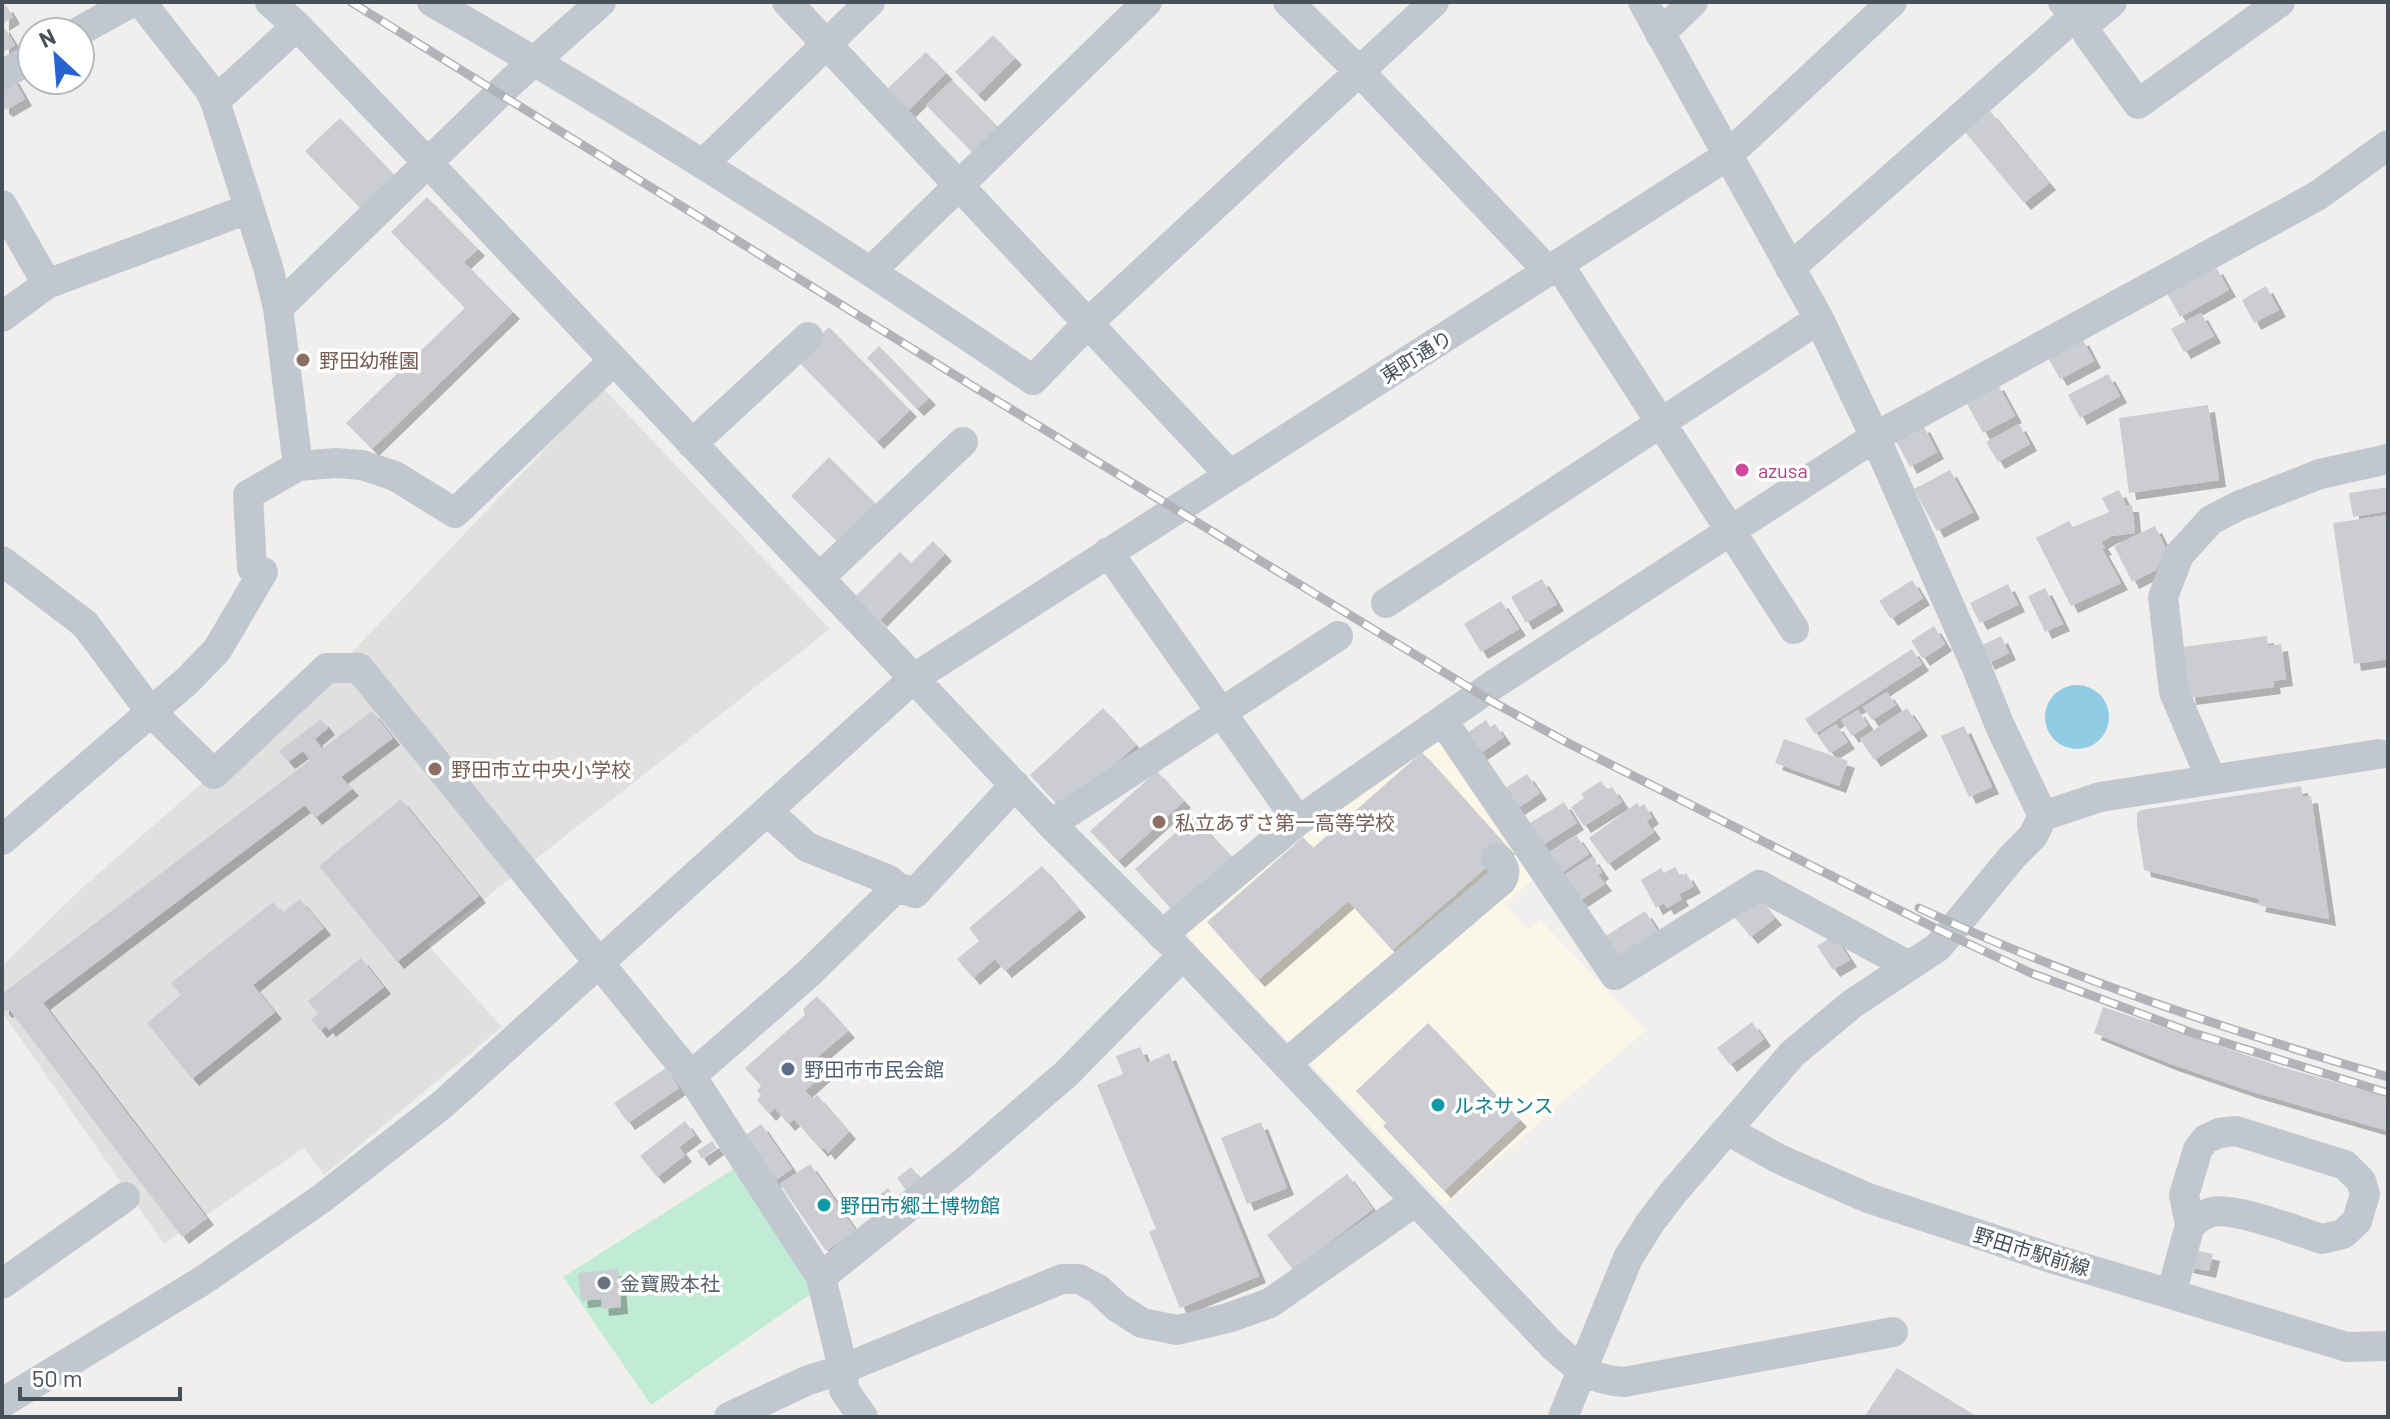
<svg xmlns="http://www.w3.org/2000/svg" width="2390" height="1419" font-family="Barlow,'Noto Sans JP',sans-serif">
	<defs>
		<filter id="shadow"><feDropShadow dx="7" dy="7" stdDeviation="0" flood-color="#0004"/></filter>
	</defs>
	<rect width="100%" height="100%" fill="#f1efee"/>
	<!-- commercial -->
	<path fill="#faf7e9" d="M1444,736L1539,874L1505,904L1528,930L1540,920L1646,1030L1445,1204L1189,938V923L1307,829Z"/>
	<!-- education -->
	<path fill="#e2e0df" d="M603,388L830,629L427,944L502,1027L324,1175L304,1148L164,1244L2,1012V966L83,887L353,651Z"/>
	<!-- green -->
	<path fill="#c0ebd4" d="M740,1165L815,1291L651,1405L563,1277Z"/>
	<!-- water -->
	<path fill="#91cce5" d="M2045 717a32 32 0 1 1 64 0a32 32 0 1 1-64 0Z"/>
	<!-- building -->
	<path fill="#cccdd3" filter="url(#shadow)" d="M6,5L13,17L2,24L15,45L2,53V7Z
		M993,35L1015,58L978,95L955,72Z
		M926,52L946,73L904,115L883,93Z
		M12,76L25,99L6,110L2,107V82Z
		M952,80L1002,131L976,156L926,105Z
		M1990,111L2049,183L2024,203L1965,132Z
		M340,118L395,176L361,209L305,151Z
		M427,197L478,249L464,262L513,312L372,449L346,423L465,308L391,232Z
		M2216,267L2229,290L2180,317L2167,293Z
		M2266,286L2279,310L2254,323L2242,300Z
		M2201,313L2214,336L2184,352L2171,329Z
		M829,327L910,410L877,442L796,359Z
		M2082,338L2094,361L2060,379L2047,356Z
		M879,346L929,398L917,409L867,358Z
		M2108,374L2120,396L2080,418L2068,395Z
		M1997,383L2015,416L1983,433L1965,400Z
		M2208,405L2219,480L2129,493L2119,418Z
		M2019,424L2030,444L1998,462L1986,442Z
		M1923,425L1937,452L1910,467L1895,439Z
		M829,457L879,507L841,545L791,496Z
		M1950,470L1973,512L1937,531L1914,489Z
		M2388,487V511L2353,517L2349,493Z
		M2119,490L2126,505H2132L2135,533L2111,536L2101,542L2105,548L2102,549L2121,583L2071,606L2036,538L2069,521L2073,527L2109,512L2102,498Z
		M2388,515V659L2354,664L2333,523Z
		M2155,526L2166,549L2156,570L2132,582L2114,546Z
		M933,541L945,554L880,620L856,596L900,552L911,563Z
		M1542,579L1557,604L1526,623L1511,597Z
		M1912,580L1923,598L1891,619L1879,601Z
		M2008,584L2018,605L1980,623L1970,603Z
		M2045,588L2063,624L2045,632L2028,596Z
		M1501,601L1519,629L1481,652L1464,624Z
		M1934,626L1945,644L1923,659L1911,641Z
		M2001,636L2009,653L1988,663L1980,646Z
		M2267,636L2268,646L2281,644L2286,679L2273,681L2274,687L2189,698L2182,647Z
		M1912,649L1922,664L1815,734L1805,719Z
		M1887,692L1896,705L1872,720L1863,707Z
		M1103,708L1136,745L1063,811L1030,775Z
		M1907,708L1921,729L1874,760L1860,739Z
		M1858,710L1868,725L1852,736L1841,720Z
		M372,711L393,738L341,777L352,789L315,818L305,805L43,1003L207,1218L182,1237L9,1009L5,1011L2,1007V994L310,760L303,751L288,762L279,751L321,719L328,728L315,739L322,749Z
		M1486,720L1490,727L1495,724L1504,737L1473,758L1463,736Z
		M1836,724L1848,742L1830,753L1818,736Z
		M1964,726L1992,787L1969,797L1941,736Z
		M1784,739L1848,761L1839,786L1775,763Z
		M1422,752L1508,848L1392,950L1348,901L1258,980L1207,922L1303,837L1313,848Z
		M1157,771L1184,801L1118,861L1090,831Z
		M1527,774L1540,793L1515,810L1502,790Z
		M1601,781L1608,790L1612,787L1622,802L1584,826L1571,807L1584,798L1581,794Z
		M2301,786L2303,797L2311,796L2329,919L2258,905L2260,899L2144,870L2137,825V813L2141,810Z
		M401,799L479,896L397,962L319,866Z
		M1564,802L1577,823L1541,846L1527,825Z
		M1637,803L1640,807L1644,804L1652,817L1646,821L1654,832L1608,864L1589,838Z
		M1194,816L1232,857L1173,911L1135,869Z
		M1576,835L1589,854L1557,876L1544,856Z
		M1592,857L1602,872L1598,875L1605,884L1581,900L1558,879Z
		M1042,866L1079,910L1005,971L995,959L973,978L957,959L979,941L969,928Z
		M1675,867L1681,877L1686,873L1694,886L1679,894L1682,899L1667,908L1664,903L1656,908L1641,880L1661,868L1664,873Z
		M1758,898L1775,918L1751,937L1734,917Z
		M300,899L324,928L253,985L275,1012L192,1079L147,1023L181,995L171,983L273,902L282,913Z
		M1645,911L1659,933L1618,959L1604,937Z
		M1834,935L1850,960L1833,970L1817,946Z
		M361,958L384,987L329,1030L326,1026L320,1031L311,1019L318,1014L308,1001Z
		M817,996L848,1031L815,1059L826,1072L805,1091L813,1099L817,1095L849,1132L828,1153L824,1147L821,1150L794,1119L788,1124L775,1108L769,1114L757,1100L761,1095L757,1091L761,1086L745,1068L805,1015L803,1009Z
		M2103,1007L2285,1068L2388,1097V1131L2253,1092L2171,1064L2094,1033Z
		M1752,1022L1764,1039L1730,1065L1717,1048Z
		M1428,1023L1520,1120L1444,1191L1383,1126L1386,1123L1356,1091Z
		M1140,1047L1147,1063L1169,1053L1259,1276L1180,1308L1149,1232L1156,1229L1097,1085L1123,1074L1116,1056Z
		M666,1068L679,1088L628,1123L614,1103Z
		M685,1121L695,1135L679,1147L685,1155L657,1177L640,1156Z
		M1261,1122L1287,1188L1247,1204L1221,1138Z
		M761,1124L792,1169L774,1181L741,1138Z
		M712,1141L717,1148L702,1159L697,1151Z
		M810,1164L856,1231L826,1251L780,1184Z
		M911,1167L921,1179L906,1190L897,1178Z
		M1347,1174L1373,1209L1293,1270L1267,1235Z
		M888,1188L897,1200L876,1216L867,1205Z
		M2191,1249L2213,1254L2209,1271L2186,1266Z
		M618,1269L621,1307L602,1309L601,1299L581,1301L578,1273Z
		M1897,1368L1978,1417H1864Z"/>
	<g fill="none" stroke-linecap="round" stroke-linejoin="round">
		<!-- minor -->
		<path stroke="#c0c7cf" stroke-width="30" d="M141,2L209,89L215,101L268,267L278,308L298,466
			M270,2L297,26L429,164L1051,824L1183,955L1553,1346C1580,1369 1587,1379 1624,1382L1893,1332
			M432,2C638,119 837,247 1033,380L1088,323L1434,2
			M787,2L1230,475
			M1288,2L1360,72L1549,272
			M1643,2L1819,319L1875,437L1976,666L2000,726L2043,816
			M2063,2L2085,25L2088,35L2138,104L2280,2
			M2085,25L2112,2
			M78,32L132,2
			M1660,34L1693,2
			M2,75L32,58
			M215,101L297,26
			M703,164L870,2
			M2,205L47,284
			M1559,265L1794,629
			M1790,268L2076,15
			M872,270L1147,2
			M278,308L512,81L601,2
			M2,317L47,284L248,209
			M692,444L808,337
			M1108,552L1298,821
			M2,561L85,624L150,711L214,774L327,668H359L691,1076L821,1277L843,1369L844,1390L863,1417
			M819,578L963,442
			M1386,603L1819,319
			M1443,721L1615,975L1759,885L1909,966
			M2211,779L2174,692L2163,597L2179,555L2211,520L2238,506L2320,474L2388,459
			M767,811L807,847L889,880L897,887
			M1051,824L1338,636
			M2,840L187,681L217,650L263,572L252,568L248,495L298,466L336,463L362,465L395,476L455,513L613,361
			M1162,935L1298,821L1493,685L1875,437L2317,196L2388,145
			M1286,1064L1502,880C1507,870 1504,866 1496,858
			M691,1076L808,974L897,887L915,893L1015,785
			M1727,1130L1779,1159L1868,1198L2054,1259L2347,1347L2388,1346
			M821,1277L963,1163L1066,1074L1183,955
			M2,1284L125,1197
			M2171,1294L2190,1225L2184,1195L2198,1149L2206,1139L2219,1133L2236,1131L2345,1165L2361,1181L2365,1194L2357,1221L2343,1234L2322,1239C2297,1231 2236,1207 2212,1212C2203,1214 2197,1220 2190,1225
			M2,1403L202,1281L321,1199L443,1104L914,678L1727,156L1892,2
			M729,1417L806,1381L843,1369L1062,1279H1079L1098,1289L1117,1307L1142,1323L1177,1330L1228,1318L1270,1303L1416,1201
			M1563,1417L1628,1258L1650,1223L1672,1194L1792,1054L1852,1004L1938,947L2012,857L2033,836L2043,816L2100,797L2379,754"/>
		<!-- rail casing -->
		<g stroke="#b1b3b8" stroke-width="9">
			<path id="rail" d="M351,2L971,385L1493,702L1568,743L1935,928L2031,973L2190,1032L2388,1093
				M1919,908C2071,979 2228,1030 2388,1077"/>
		</g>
		<!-- rail -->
		<use href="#rail" stroke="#fff" stroke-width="6" stroke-dasharray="18" stroke-linecap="butt"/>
	</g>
	<!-- markers -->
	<g fill="#8d6e63" stroke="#fff" stroke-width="3">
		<circle cx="303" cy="360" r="8"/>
		<circle cx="435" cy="769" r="8"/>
		<circle cx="1159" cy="822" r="8"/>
	</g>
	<circle fill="#d1479c" stroke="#fff" stroke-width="3" cx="1742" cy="470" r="8"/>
	<circle fill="#5c6f8a" stroke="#fff" stroke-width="3" cx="788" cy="1069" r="8"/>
	<g fill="#0f9aa8" stroke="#fff" stroke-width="3">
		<circle cx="1438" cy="1105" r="8"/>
		<circle cx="824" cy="1205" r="8"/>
	</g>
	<circle fill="#6b7280" stroke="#fff" stroke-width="3" cx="604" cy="1283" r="8"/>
	<g text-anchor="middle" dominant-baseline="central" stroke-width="7" stroke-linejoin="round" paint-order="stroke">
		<!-- street labels -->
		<g font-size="20" fill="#48505a" stroke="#fff">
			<text transform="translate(1416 356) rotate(-32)">東町通り</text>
			<text transform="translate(2032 1251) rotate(17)">野田市駅前線</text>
		</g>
		<!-- education labels -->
		<g font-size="20" fill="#785e54" stroke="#fff" text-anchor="start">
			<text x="319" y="360">野田幼稚園</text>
			<text x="451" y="769">野田市立中央小学校</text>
			<text x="1175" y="822">私立あずさ第一高等学校</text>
		</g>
		<!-- hotel labels -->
		<g font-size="20" fill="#b23c85" stroke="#fff" text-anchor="start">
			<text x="1758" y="470">azusa</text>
		</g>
		<!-- service labels -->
		<g font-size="20" fill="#4e5e75" stroke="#fff" text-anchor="start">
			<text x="804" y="1069">野田市市民会館</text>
		</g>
		<!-- culture labels -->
		<g font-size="20" fill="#0d838f" stroke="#fff" text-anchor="start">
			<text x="1454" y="1105">ルネサンス</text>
			<text x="840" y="1205">野田市郷土博物館</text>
		</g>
		<!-- worship labels -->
		<g font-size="20" fill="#5b616d" stroke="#fff" text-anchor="start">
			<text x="620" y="1283">金寶殿本社</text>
		</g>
	</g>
	<!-- border -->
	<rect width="2390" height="1419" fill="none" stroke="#48505a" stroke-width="8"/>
	<!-- north arrow -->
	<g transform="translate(56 56) rotate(334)"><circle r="38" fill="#ffffff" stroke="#b6b9bd" stroke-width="2"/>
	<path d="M0-6L14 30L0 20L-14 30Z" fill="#2764d2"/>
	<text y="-12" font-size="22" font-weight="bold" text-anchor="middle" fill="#48505a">N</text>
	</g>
	<!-- scale -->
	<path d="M20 1387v12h160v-12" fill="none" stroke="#48505a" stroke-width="4"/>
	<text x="32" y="1387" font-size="24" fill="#48505a" stroke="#ffffff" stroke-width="6" paint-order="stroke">50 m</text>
</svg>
